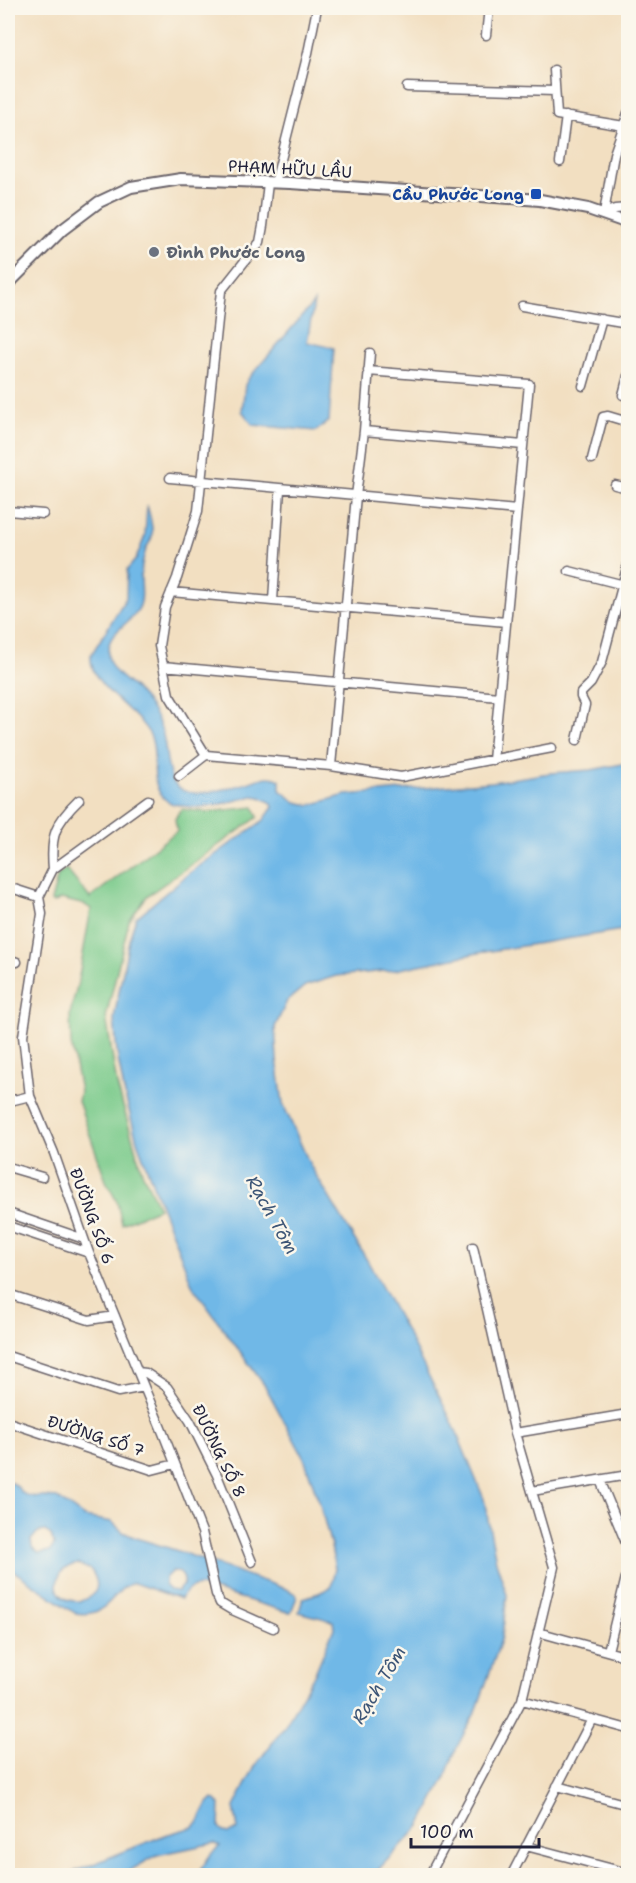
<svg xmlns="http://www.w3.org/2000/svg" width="636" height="1883" font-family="'Shantell Sans',sans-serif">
	<rect width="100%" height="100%" fill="#fbf7ec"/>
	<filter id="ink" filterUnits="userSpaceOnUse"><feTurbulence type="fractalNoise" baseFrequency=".0167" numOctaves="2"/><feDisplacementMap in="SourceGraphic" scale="12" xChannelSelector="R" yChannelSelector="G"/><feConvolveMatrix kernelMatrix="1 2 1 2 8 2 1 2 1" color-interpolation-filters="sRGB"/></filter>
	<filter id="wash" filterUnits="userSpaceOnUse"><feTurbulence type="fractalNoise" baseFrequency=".008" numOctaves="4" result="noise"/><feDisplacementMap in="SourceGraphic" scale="24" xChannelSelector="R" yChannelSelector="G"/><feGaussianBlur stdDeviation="1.35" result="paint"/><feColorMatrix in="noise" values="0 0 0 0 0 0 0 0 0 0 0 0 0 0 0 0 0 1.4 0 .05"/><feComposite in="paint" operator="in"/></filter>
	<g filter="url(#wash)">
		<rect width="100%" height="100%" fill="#f2dfc1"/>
		<!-- green -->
		<path fill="#7aca8b" stroke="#4e7663" stroke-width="1.5" d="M254,807L258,817L147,896L129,921L106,1017L117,1085L142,1172L159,1208L122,1224L117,1202L106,1181L78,1101L80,1091L71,1044L70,1014L78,982L91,909L85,905L61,899L53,903L51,901L58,875L66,869L90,898L177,831L175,819L181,809L208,812Z"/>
		<!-- water -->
		<path fill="#6fb8e7" stroke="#486d91" stroke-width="1.5" fill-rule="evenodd" d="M314,302L307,342L334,348L329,421L316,431L253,425L242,411L245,385L249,378Z
			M147,505C150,515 153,526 152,536C151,541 148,544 146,549C144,555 142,564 141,571C140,583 145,601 137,611C127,626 106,633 108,655C110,672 126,680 136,690C147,701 156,714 161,728C168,745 164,778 179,788C195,799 223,789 241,785C254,782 267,772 280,780V790L296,802L310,805L346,795L492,782L550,773L591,770L628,763V929L478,953L395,970L336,976L305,986L287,1001L275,1027L277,1059L283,1104L311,1167L367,1260L408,1335L453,1424L484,1499L496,1561L507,1595L502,1637L477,1709L457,1747L444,1780L420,1826L373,1875H197L211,1854L220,1846L214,1843L157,1855L122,1875H66L165,1835L193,1827L198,1823L208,1803L212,1799L216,1800L220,1805L219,1827L223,1832L229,1833L238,1829L234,1807L255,1766L283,1729L315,1673L334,1628L333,1621L299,1612L303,1598L319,1593L331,1587L335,1569L331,1546L321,1508L304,1458L265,1386L193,1287L155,1190L137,1141L124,1091L117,1053L114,1018L129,940L136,918L188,874L264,820L273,807L272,803L260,797L253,796C228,802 205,811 180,805C175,804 171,804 167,801C146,785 160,755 150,735C136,708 88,687 91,655L126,598L127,570L136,559L145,536Z
			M8,1481L16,1485L22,1493L28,1496L57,1498L84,1517L112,1522L123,1532L136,1538L175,1550L286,1589L296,1594L297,1597L291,1612H288L200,1586C190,1587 186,1590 181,1599L134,1583C112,1587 111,1619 75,1613L8,1567ZM45,1531L51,1535L54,1545L50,1551L39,1553L32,1547L31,1540L38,1532ZM78,1564L91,1570C117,1607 45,1613 59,1576C63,1568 70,1565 78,1564ZM172,1571C180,1571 185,1576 184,1584L177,1591L170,1590L165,1585V1578Z"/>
	</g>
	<g filter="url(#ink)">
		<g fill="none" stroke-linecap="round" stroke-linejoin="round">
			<!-- minor casing -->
			<g stroke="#6b646a" stroke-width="11">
				<path id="minor" d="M486,35L489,8
					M554,70L557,115L624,126
					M407,87L555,91
					M560,162L566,116
					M275,183L308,53L317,8
					M604,213L614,154L628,113
					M604,213L615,209L628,208
					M522,306L628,324
					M368,371L529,384L493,760
					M583,386L602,319
					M623,395L628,376
					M364,431L523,445
					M592,459L603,417L608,416L628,422
					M170,478L517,510
					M615,485L628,488
					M8,511L43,514
					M569,571L628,586
					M171,592L506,622
					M273,601L280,489
					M163,666L499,697
					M577,740L585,705L581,697V693L591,683L602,662L628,564
					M206,755L169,695L159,646L165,607L177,578L198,511L221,291L260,242L263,226L268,183
					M331,766L356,496L364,431L370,353
					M179,776L206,755L331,766L401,777L552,748
					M53,869C50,836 55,823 79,800
					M8,887L39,897
					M39,897L42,914L23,1036L30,1096L54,1153L89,1253L163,1433L202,1532L216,1594L220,1603L230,1609L273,1628
					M39,897L53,869L148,800
					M8,959L17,962
					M8,1098L14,1100L30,1096
					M8,1167L42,1177
					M8,1213L84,1239
					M8,1226L89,1253
					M8,1294L89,1320L115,1316
					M8,1356L118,1392L144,1387
					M138,1372L146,1373L167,1387L190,1421L217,1475L252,1562
					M8,1422L152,1470L175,1464
					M515,1433L628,1414
					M600,1480L628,1548
					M532,1491L628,1475
					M538,1632L628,1657
					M608,1651L628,1569
					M522,1700L628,1729
					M557,1786L628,1805
					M526,1846L628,1873
					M429,1876L522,1700L554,1567L515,1433L473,1247
					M511,1876L592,1719"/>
			</g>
			<!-- major casing -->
			<g stroke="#6b646a" stroke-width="14">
				<path id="major" d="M8,284L62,230L99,202L131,187L181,179L290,183L540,200L588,209L628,223"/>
			</g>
			<!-- minor -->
			<use href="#minor" stroke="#fff" stroke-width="8"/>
			<!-- major -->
			<use href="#major" stroke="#fff" stroke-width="10"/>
		</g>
	</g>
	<!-- markers -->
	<rect fill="#1a4fb4" stroke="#fbf7ec" stroke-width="2" x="530" y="188" width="12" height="12" rx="3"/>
	<circle fill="#6b7280" stroke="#fbf7ec" stroke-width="2" cx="154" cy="252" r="6"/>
	<g text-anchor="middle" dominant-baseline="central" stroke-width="5" stroke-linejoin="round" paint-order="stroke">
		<!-- street labels -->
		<g font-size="16" fill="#22223b" stroke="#fbf7ec">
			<text transform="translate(290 169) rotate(3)">PHẠM HỮU LẦU</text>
			<text transform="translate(92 1216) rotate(70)">ĐƯỜNG SỐ 6</text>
			<text transform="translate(96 1436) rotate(18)">ĐƯỜNG SỐ 7</text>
			<text transform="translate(219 1451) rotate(64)">ĐƯỜNG SỐ 8</text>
		</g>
		<!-- transit labels -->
		<g font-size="16" font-weight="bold" fill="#164399" stroke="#fbf7ec" text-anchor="end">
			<text x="524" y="194">Cầu Phước Long</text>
		</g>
		<!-- worship labels -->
		<g font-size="16" font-weight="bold" fill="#5b616d" stroke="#fbf7ec" text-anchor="start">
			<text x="166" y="252">Đình Phước Long</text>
		</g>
		<!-- water labels -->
		<g font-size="18" font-style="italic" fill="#3d5677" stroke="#fbf7ec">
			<text transform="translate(272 1215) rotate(61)">Rạch Tôm</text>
			<text transform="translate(379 1685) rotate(-59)">Rạch Tôm</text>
		</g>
	</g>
	<!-- margin -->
	<rect width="636" height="1883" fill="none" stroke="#fbf7ec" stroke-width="30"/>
	<!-- scale -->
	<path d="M411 1838v9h128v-9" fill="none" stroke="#22223b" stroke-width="3"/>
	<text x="420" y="1838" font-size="18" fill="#22223b" stroke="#fbf7ec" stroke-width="4.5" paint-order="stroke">100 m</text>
</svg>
